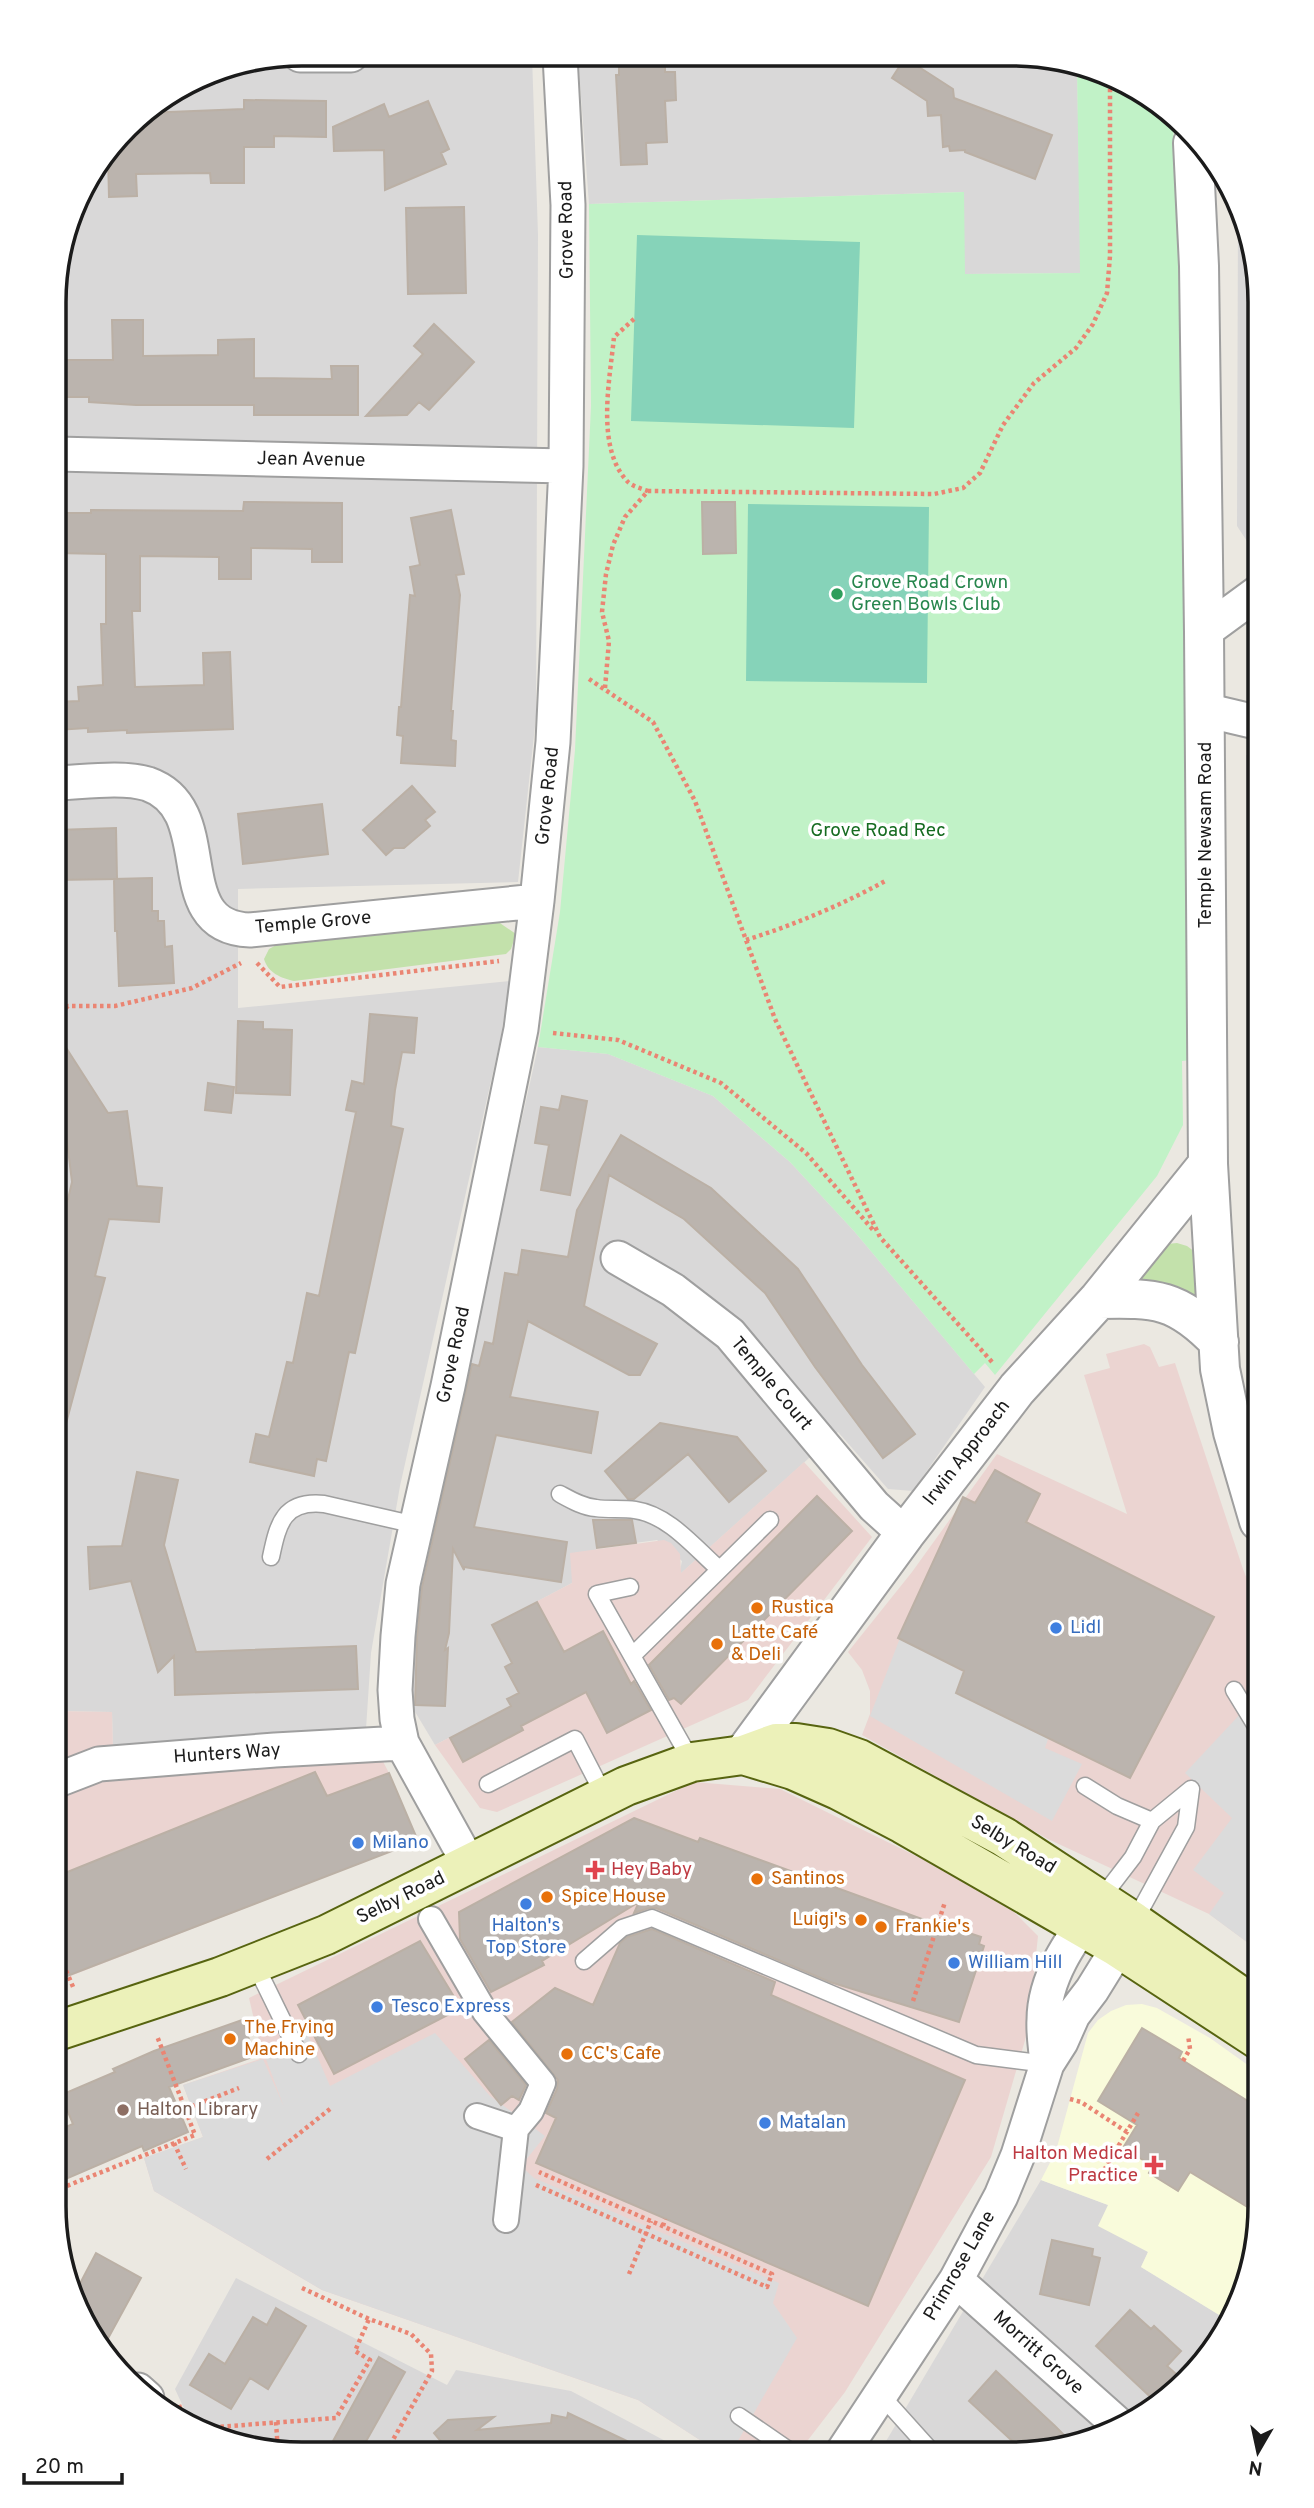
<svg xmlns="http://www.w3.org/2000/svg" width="1314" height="2508" font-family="Overpass,sans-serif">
	<rect width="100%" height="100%" fill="#ebe8e1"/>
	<!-- residential -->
	<path fill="#d9d8d8" d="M303,54L532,56L538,235L536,717L518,882L238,889V1008L510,981L500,1041L400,1486L371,1653L366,1729L113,1750L112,1712L55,1711L56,271L80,192L139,116L208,73Z
		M578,56L1059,59L1077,68L1081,273L964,274L963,192L589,204Z
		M1238,210L1247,223L1260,303V561L1237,526Z
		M1246,755L1260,757L1259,1361L1252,1307Z
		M538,1047L608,1054L713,1096L790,1162L854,1231L985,1387L913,1491L888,1489L838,1432L679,1575L682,1561L657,1540L597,1548L572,1583L493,1625L512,1663L505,1667L519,1693L511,1706L435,1745L411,1705L416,1594Z
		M1041,2180L1108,2205L1148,2252L1141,2267L1229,2321L1208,2357L1150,2412L1091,2441L1011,2454L879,2453Z
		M236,2278L447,2385L456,2370L571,2391L688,2453L270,2452L193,2428L175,2389Z"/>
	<!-- commercial -->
	<path fill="#ebd4d1" d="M1144,1344L1150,1347L1159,1367L1175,1363L1243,1569L1259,1609V1951L1209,1914L1048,1839L862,1735L870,1714V1691L862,1670L848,1652L912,1572L997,1454L1127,1514L1084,1375L1110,1368L1106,1354Z
		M804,1462L872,1537L748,1700L497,1812L480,1808L435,1745L510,1706L507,1699L518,1693L505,1667L512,1663L492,1625L572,1583L570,1553L664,1540L671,1543L680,1554L681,1573Z
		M55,1711L112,1712L113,1749L366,1729L389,1773L418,1841L55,1982Z
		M694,1782L780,1789L999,1897L1038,1936L1028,2030L991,2157L845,2392L798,2453H720L638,2400L322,2290L154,2191L144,2158L203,2137L183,2085L263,2058L249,1998Z"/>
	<!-- education -->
	<path fill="#f9fbdb" d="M1142,2004L1157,2008L1210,2038L1259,2073V2222L1241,2300L1229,2321L1141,2267L1148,2252L1098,2226L1108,2205L1041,2180L1056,2151L1088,2033L1098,2020L1111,2011L1126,2005Z"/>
	<!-- grass -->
	<path fill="#c3e1ab" d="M494,919L516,934L511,949L506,954L294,981C281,978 268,973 264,959L269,949L280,943Z
		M1177,1243L1187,1246L1195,1252L1196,1301L1130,1280L1167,1244Z"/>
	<!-- park -->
	<path fill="#c1f2c7" d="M1077,68L1172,114L1181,235L1184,627L1192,1060L1182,1061L1183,1125L1157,1176L995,1375L985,1363L974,1374L854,1231L790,1162L713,1096L608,1054L538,1047L560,912L575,750L591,406L589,204L964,192L965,274L1080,273Z"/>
	<!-- pitch -->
	<path fill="#86d3b9" d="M637,235L860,242L854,428L631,421Z
		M748,504L929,507L927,683L746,681Z"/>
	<!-- parking -->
	<path fill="#dbdbdb" d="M900,1638L1054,1721L1045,1748L1082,1764L1052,1821L870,1716Z
		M1259,1694V1951L1209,1914L1224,1893L1193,1870L1232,1818L1185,1773Z
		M307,2033L330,2086L435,2033L490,2096L545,2136L521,2166L534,2178L779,2283L773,2303L797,2338L731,2453H720L638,2400L322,2290L154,2191L144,2158L203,2137L183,2085L263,2059L284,2107L263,2051Z"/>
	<!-- building -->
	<path fill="#bbb4ae" stroke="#bbb0a5" stroke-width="2" d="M629,56L665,57V72H675L676,100L665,101L667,142L646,143L647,164L621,165L616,75H619V61L629,60Z
		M905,58L953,89L954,98L1052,135L1035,179L965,152V150L950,151L949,146L943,147L941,115L928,116L927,101L892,78Z
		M244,100L326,101V137L274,136V147H244V183H211L210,173L136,174L137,196L109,197L108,156L139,116L144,113L244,109Z
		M428,101L449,149L441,153L446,164L385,190L384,150L334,151L333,127L384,104L389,117Z
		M464,207L466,293L408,294L406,208Z
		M112,320H143V356L218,355V340L254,339V378L332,379L331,366H358V415H254V405H136L89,402V397H56V360H113Z
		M434,324L474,362L429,410L419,402L407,415L366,416L423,354L414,346Z
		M244,502L342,503V562H312V549L251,548V579H219V557L140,556V611H132L135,687L204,685L203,653L230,652L233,729L127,733V730L88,732V728L56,730V702L79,701L78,687L103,685L101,624H106V554L56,553V513H91V510L243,511Z
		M702,502H735L736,553L703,554Z
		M451,510L464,574L456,575L460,595L451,711H453L451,740L456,741L455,766L401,763L403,736L397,735L399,707H401L410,595L415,596L410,567L420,565L411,518Z
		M412,786L435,812L425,820L430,826L404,848H394L386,855L363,830Z
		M322,804L328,854L243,864L238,814Z
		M116,828L117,879L56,880V830Z
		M152,878V911H158V921H164L165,947L172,946L174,983L119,986L117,931H115L114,879Z
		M370,1014L417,1018L414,1053L402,1052L395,1090L391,1126L403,1129L355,1353L349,1352L326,1461L317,1459L314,1476L250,1462L256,1434L269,1437L287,1362L293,1363L307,1293L319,1296L356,1112L346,1110L352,1081L364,1084Z
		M238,1021L263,1022V1029L292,1030L290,1095L236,1093Z
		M56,1032L108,1113L127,1111L137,1186L162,1188L159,1222L109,1219L95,1276L105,1278L64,1431L55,1430V1254L72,1182L62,1101L55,1106Z
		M208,1083L234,1087L231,1113L205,1110Z
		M562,1096L587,1101L570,1195L541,1190L549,1145L535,1143L541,1107L559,1110Z
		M621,1135L711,1188L798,1269L862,1365L915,1434L883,1458L815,1367L765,1293L684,1219L609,1175L584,1306L657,1344L640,1375H629L528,1321L510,1397L598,1412L591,1453L496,1435L474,1527L567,1542L561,1582L464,1567V1570L453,1549L449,1633L445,1650L448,1648L445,1706L415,1705L417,1637L422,1587L472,1364L479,1366L485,1342L493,1344L505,1273L518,1275L522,1250L568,1257L577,1210Z
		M660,1423L737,1437L766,1471L729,1502L688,1454L634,1499H628L605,1471Z
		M995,1470L1040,1494L1026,1522L1214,1617L1130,1778L956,1693L964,1671L898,1638L963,1497L975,1503Z
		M137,1472L178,1480L164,1545L196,1652L356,1646L358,1689L175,1695L174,1656L158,1672L131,1581L90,1589L88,1547L122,1546Z
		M817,1496L852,1531L681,1704L674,1698L669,1700L649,1665Z
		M593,1520H632L636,1543L597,1548Z
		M537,1602L564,1652L603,1631L631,1684L634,1681L651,1710L607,1733L586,1692L521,1726L523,1730L463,1762L450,1738L511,1706L507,1699L519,1693L505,1667L512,1663L492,1625Z
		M315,1772L327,1796L389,1773L418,1841L54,1981L55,1877Z
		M634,1818L698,1842L700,1838L941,1926V1924L981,1937L979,1944L984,1946L959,2022L830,1982L656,1908H649L634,1913L639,1902L542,1961L544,1965L491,1992L460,1939L459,1912Z
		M652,1929L775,1982L771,1995L965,2080L868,2306L536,2163L556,2118L546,2113L557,2089L558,2080L512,2022L555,1988L593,2005L620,1943L627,1937Z
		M420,1941L461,2008L334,2074L298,2005Z
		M242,2020L255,2056L169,2087L188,2132L144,2151L142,2146L54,2184V2132L73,2124L61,2095L115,2072L113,2069L154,2051Z
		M1142,2028L1182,2052L1179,2058L1259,2108V2214L1190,2172L1178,2191L1149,2173L1153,2166L1123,2148L1137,2125L1098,2101Z
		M489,2040L526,2085L519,2100L512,2096L501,2105L465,2059Z
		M1052,2240L1093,2249L1092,2256L1100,2258L1089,2305L1040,2294Z
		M96,2253L141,2278L106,2342L74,2295Z
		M276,2308L306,2326L268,2389L250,2378L231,2409L190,2385L209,2354L225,2364L253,2317L267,2325Z
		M1130,2310L1151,2329L1154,2326L1181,2351L1167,2366L1183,2380L1158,2404L1096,2346Z
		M379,2357L405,2372L360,2452H327Z
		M996,2371L1055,2426L1073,2444L1024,2452L969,2401Z
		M568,2413L652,2453L445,2452L444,2445L434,2433L448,2420L494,2417L477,2430L551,2423L552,2415L567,2418Z"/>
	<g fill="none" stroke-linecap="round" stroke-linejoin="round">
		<!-- service casing -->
		<g stroke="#9f9f9f" stroke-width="19">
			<path id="service" d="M560,1494C571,1500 583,1507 596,1508C608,1510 622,1508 635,1510C669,1515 695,1548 719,1569
				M271,1557C278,1523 284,1500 324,1504L416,1525
				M630,1587L597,1594L692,1762
				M632,1656L770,1520
				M1234,1690L1259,1731
				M488,1784L575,1739L605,1797
				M1085,1786L1117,1806L1152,1821L1191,1789
				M1100,1900L1133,1857L1152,1821
				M1134,1922L1186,1827L1191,1789
				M584,1961L622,1928L652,1918L976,2055L1047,2064
				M255,1964L299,2054
				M880,2394L934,2454
				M739,2416L793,2453"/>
		</g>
		<!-- pedestrian casing -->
		<g stroke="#9f9f9f" stroke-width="28">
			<path id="pedestrian" d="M431,1919L485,2012L543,2083L531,2111L516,2129L506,2220
				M477,2116L516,2129"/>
		</g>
		<!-- minor casing -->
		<g stroke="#9f9f9f" stroke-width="37">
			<path id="minor" d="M300,55H351
				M56,454L566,466
				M1204,632L1260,591
				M1205,710L1260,723
				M56,783C83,782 123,776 148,784C222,810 164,927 250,930L537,901
				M618,1258L673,1290L730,1334L874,1506L905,1534
				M55,1781L99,1764L275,1750L402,1743
				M469,1864L402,1743L397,1719L395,1690L398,1636L403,1584L448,1386L521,1029L537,901L553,742L566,466L568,205L560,56
				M1047,2064C1046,2050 1043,2034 1044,2020C1044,1977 1072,1939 1096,1906
				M956,2280L1120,2426
				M138,2390L147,2398
				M842,2453L956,2280L1001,2196L1018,2155L1047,2064L1061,2042L1073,2015L1092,1990L1131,1927"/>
		</g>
		<!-- tertiary casing -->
		<g stroke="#9f9f9f" stroke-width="42">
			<path id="tertiary" d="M1193,143L1199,266L1204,632L1208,1164L1220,1369L1233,1432L1259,1521
				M1099,1299C1156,1298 1177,1298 1219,1342
				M743,1755L905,1534L1017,1389L1099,1299L1208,1164"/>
		</g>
		<!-- secondary casing -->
		<g stroke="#576410" stroke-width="42">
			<path id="secondary" d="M743,1755L793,1770L838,1790L903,1824L1117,1947L1259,2040
				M54,2032L220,1977L326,1935L626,1786L692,1762L743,1755L776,1743H796L828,1748L859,1759L1004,1837L1134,1922L1259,2009"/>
		</g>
		<!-- path -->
		<path stroke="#ea8573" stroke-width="4.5" stroke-dasharray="3.5 3.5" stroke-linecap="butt" d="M634,319L614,337C610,379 595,448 628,482C632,486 642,489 648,491
			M589,679L653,722L695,801L775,1019L880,1237L993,1363
			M605,688L609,641L602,612L606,574L613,545L625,517L648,491L934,494L963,488L980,473L1003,425L1034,383L1076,348L1093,324L1107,293L1110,256V84
			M746,940C794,925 844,904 887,880
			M257,963L280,987L499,961
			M56,1018L68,1006H115L192,988L241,963
			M553,1033L618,1040L721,1083L806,1153L874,1231
			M55,1945L74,1989
			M913,2001L945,1902
			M1183,2061L1190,2049L1188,2035
			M1070,2099L1081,2102L1127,2132
			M185,2109L239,2088
			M174,2143L186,2169
			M267,2159L330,2109
			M1097,2182L1138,2113
			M536,2185L767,2287L772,2274L539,2172
			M54,2191L195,2135L157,2036
			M663,2226L665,2219
			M629,2274L651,2221
			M302,2288L369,2319L411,2334L431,2354L432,2371L386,2452
			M179,2405L186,2424
			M276,2422L278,2452
			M200,2431L217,2427L336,2418L370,2360L355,2351L369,2319"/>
		<!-- service -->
		<use href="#service" stroke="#fff" stroke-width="16"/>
		<!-- pedestrian -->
		<use href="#pedestrian" stroke="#fff" stroke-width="24"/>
		<!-- minor -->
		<use href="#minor" stroke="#fff" stroke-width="33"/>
		<!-- tertiary -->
		<use href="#tertiary" stroke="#fff" stroke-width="38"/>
		<!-- secondary -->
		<use href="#secondary" stroke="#ecf1b9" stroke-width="38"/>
	</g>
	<!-- markers -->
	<circle fill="#2e9e5b" stroke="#fff" stroke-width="2.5" cx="837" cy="594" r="7"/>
	<g fill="#e8710a" stroke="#fff" stroke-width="2.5">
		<circle cx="757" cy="1608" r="7"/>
		<circle cx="717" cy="1644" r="7"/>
		<circle cx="757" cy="1879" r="7"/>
		<circle cx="547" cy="1897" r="7"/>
		<circle cx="861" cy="1920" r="7"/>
		<circle cx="881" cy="1927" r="7"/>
		<circle cx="230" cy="2039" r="7"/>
		<circle cx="567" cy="2054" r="7"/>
	</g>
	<g fill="#3f7fe0" stroke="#fff" stroke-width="2.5">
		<circle cx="1056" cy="1628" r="7"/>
		<circle cx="358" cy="1843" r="7"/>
		<circle cx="526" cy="1904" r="7"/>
		<circle cx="954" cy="1963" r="7"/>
		<circle cx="377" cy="2007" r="7"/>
		<circle cx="765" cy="2123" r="7"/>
	</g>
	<g fill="#e0444e" stroke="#fff" stroke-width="2.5">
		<path d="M591.5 1859.5h7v7h7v7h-7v7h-7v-7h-7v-7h7z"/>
		<path d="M1150.5 2154.5h7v7h7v7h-7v7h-7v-7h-7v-7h7z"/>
	</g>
	<circle fill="#8d6e63" stroke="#fff" stroke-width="2.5" cx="123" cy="2110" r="7"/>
	<g text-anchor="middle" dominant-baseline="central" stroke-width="7" stroke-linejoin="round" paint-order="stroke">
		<!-- street labels -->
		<g font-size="19" fill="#1b1b1b" stroke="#fff">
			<text transform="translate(567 230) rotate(-91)">Grove Road</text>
			<text transform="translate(311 460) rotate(1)">Jean Avenue</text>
			<text transform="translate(548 796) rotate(-84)">Grove Road</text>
			<text transform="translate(1206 835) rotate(-90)">Temple Newsam Road</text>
			<text transform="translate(313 923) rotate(-5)">Temple Grove</text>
			<text transform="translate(454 1355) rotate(-78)">Grove Road</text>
			<text transform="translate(771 1384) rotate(50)">Temple Court</text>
			<text transform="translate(967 1453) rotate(-52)">Irwin Approach</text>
			<text transform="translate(227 1754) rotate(-4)">Hunters Way</text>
			<text transform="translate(1013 1845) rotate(31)">Selby Road</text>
			<text transform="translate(401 1898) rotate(-26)">Selby Road</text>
			<text transform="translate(960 2266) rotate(-60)">Primrose Lane</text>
			<text transform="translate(1038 2353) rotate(42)">Morritt Grove</text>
		</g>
		<!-- leisure labels -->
		<g font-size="19" fill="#27864d" stroke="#fff" text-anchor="start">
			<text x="851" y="583">Grove Road Crown<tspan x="851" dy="22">Green Bowls Club</tspan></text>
		</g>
		<!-- park labels -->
		<g font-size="19" fill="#166b21" stroke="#fff">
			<text x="878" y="831">Grove Road Rec</text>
		</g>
		<!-- food labels -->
		<g font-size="19" fill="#c56008" stroke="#fff" text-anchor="start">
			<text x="771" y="1608">Rustica</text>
			<text x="731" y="1633">Latte Café<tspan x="731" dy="22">&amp; Deli</tspan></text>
			<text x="771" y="1879">Santinos</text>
			<text x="561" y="1897">Spice House</text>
			<text x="847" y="1920" text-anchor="end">Luigi's</text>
			<text x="895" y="1927">Frankie's</text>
			<text x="244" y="2028">The Frying<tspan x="244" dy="22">Machine</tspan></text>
			<text x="581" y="2054">CC's Cafe</text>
		</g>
		<!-- shop labels -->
		<g font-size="19" fill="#366cbe" stroke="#fff" text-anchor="start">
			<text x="1070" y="1628">Lidl</text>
			<text x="372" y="1843">Milano</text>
			<text x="526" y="1926" text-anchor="middle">Halton's<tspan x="526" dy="22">Top Store</tspan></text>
			<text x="968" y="1963">William Hill</text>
			<text x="391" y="2007">Tesco Express</text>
			<text x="779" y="2123">Matalan</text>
		</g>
		<!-- health labels -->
		<g font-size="19" fill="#be3a42" stroke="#fff" text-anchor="start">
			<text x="611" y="1870">Hey Baby</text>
			<text x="1138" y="2154" text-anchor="end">Halton Medical<tspan x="1138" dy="22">Practice</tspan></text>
		</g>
		<!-- education labels -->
		<g font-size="19" fill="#785e54" stroke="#fff" text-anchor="start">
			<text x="137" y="2110">Halton Library</text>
		</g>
	</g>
	<!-- crop -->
	<path d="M0 0H1314V2508H0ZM302 66H1012A236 236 0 0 1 1248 302V2206A236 236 0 0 1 1012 2442H302A236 236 0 0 1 66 2206V302A236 236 0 0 1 302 66Z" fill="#fff" fill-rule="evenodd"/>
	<path fill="none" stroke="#1b1b1b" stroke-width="3.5" d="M302 66H1012A236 236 0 0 1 1248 302V2206A236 236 0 0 1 1012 2442H302A236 236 0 0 1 66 2206V302A236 236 0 0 1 302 66Z"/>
	<!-- north arrow -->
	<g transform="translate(1258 2452) rotate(189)" stroke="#ffffff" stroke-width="5" paint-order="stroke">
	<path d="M0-5L12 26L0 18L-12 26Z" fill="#1b1b1b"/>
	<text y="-10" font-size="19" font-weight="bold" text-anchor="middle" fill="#1b1b1b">N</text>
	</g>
	<!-- scale -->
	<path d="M24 2473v10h98v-10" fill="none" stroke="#1b1b1b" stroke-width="3.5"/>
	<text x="35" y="2473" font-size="21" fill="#1b1b1b" stroke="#ffffff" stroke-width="5" paint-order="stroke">20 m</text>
</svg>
